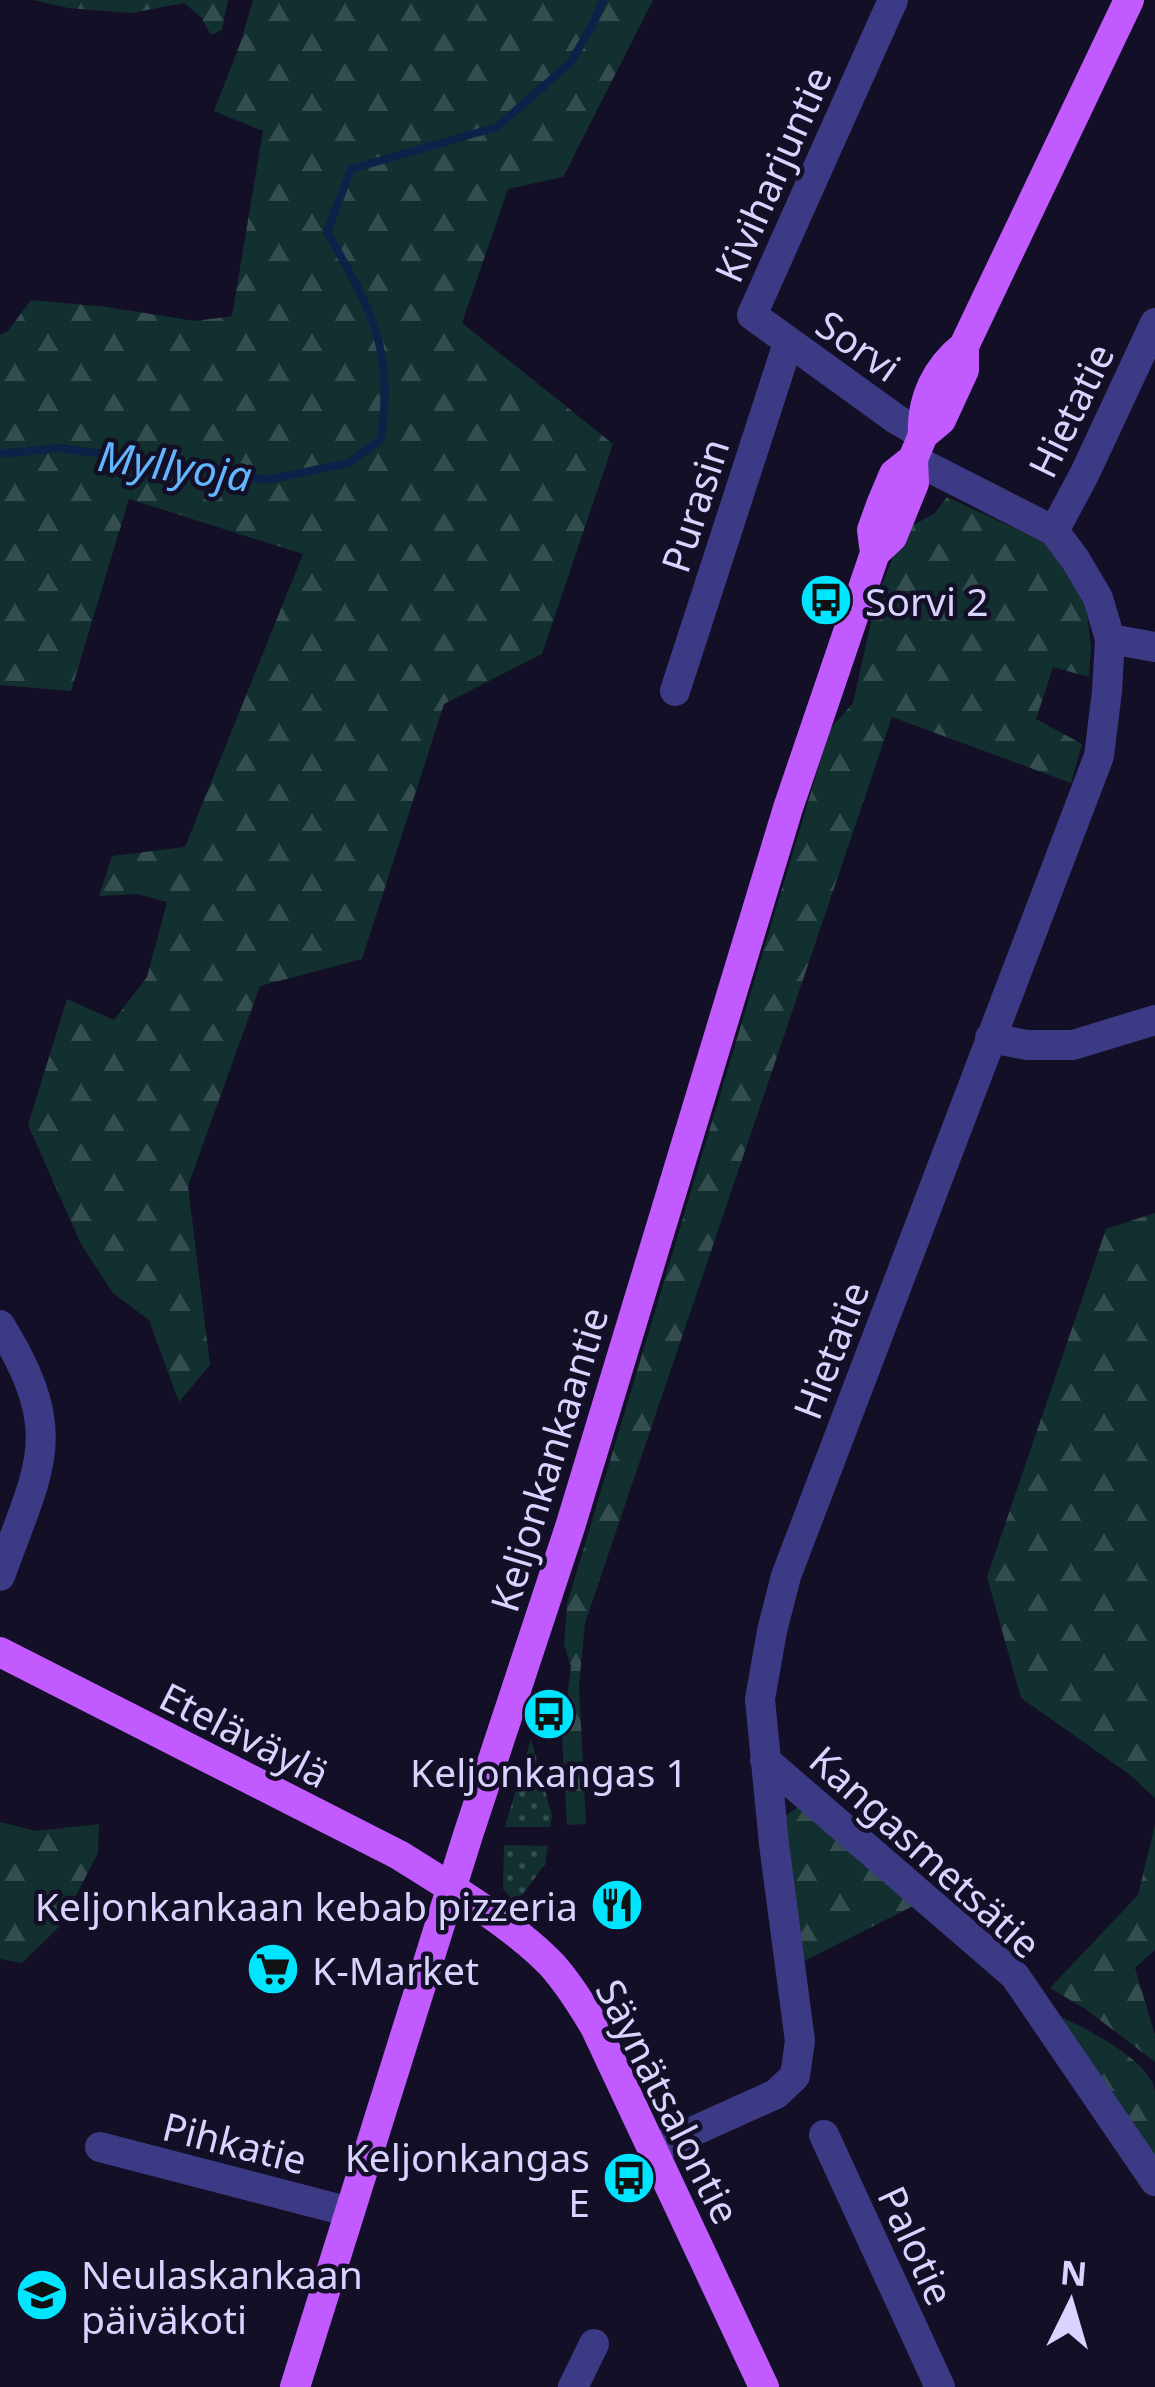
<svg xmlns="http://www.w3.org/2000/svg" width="1155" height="2387" font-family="'Noto Sans',sans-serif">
	<defs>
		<pattern id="grass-dots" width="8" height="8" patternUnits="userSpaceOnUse" patternTransform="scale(3)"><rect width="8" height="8" fill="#12302f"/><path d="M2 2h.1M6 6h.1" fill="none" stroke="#344d4e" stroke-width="1.8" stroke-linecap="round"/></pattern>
		<pattern id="forest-firs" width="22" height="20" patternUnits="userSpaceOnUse" patternTransform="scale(3)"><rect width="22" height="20" fill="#12302f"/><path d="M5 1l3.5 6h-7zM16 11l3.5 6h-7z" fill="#344d4e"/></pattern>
	</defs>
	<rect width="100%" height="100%" fill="#130f26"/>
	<!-- grass -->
	<path fill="url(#grass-dots)" d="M531,1739L552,1816L550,1827H505Z
		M504,1845L548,1846L545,1864L516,1904L503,1889Z"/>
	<!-- forest -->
	<path fill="url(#forest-firs)" d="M33,0H228L222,30L211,35L201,17L184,3L131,13L68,8Z
		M253,0H653L563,177L508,189L462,323L613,444L542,654L444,704L362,959L260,986L188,1186L210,1365L179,1402L149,1320L113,1293L81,1244L28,1125L67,999L114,1020L147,977L167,902L137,894L99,896L112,856L185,847L303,554L129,499L71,691L0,685V335L8,331L31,300L107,307L195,321L232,316L263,131L214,111L240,44Z
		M947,497L1048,544L1086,604L1091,647L1089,677L1053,667L1036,719L1082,744L1071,783L892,717L585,1623L579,1685L586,1824L567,1825L562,1737L571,1666L564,1645L567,1604L830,729L853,703L876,600L907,522L915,524L934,514Z
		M1155,1213V1798L1129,1774L1021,1698L987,1577L1106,1229Z
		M803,1804L919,1903L796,1965L777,1821Z
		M0,1822L36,1831L99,1824L98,1853L60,1926L22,1963L0,1959Z
		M1155,1825V1950L1135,1968L1155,2035V2062L1087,2010L1050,1988L1138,1895Z
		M1045,2009C1074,2023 1150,2057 1155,2091C1155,2112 1155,2136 1155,2157Z"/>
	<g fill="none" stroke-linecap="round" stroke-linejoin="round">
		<!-- stream -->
		<path stroke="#0c2248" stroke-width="8" d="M0,454L59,448L190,466L266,480L349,463L381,439C394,347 371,309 327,232L351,169L497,127L570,63L591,28L603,0"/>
		<!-- minor -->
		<path stroke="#3d3a85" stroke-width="30" d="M893,0L752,315L896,419L923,435
			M1054,531L1085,473L1155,323
			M1110,639L1155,647
			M675,691L788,343
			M990,1038L1027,1045H1073L1155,1020
			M0,1325C67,1434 40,1465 0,1576
			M765,1760L1015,1976L1155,2181
			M824,2135L940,2387
			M100,2147L350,2212
			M654,2149L776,2094L795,2076L800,2041L774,1844L760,1699L772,1631L786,1576L1099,756L1107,691L1110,639L1098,598L1075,559L1054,531L913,459
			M573,2387L594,2344"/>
		<!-- major -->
		<path stroke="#c25bff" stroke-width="30" d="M923,435C921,400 936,368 964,346
			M875,553L892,537L914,483L913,459L923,435L941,420L964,370V346L1129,0
			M0,1652L399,1855C447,1885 514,1925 552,1965C569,1984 582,2005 595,2027L764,2387
			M295,2387L468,1835L570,1527L788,808L875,553L872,530L881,505L894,474L913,459"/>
	</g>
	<!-- icons -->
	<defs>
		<g id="bus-disc" transform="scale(2.7)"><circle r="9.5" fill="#00e5ff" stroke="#130f26"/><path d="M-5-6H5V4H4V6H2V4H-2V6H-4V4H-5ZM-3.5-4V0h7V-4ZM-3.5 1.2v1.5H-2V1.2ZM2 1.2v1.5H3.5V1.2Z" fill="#111"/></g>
		<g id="restaurant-disc" transform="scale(2.7)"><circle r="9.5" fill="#00e5ff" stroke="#130f26"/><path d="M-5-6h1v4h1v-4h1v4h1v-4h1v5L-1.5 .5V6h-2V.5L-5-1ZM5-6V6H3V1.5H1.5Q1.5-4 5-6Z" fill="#111"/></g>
		<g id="supermarket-disc" transform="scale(2.7)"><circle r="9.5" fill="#00e5ff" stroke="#130f26"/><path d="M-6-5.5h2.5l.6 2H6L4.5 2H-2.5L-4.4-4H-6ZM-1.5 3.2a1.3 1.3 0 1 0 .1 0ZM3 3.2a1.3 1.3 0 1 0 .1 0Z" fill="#111"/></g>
		<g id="school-disc" transform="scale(2.7)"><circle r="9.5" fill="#00e5ff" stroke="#130f26"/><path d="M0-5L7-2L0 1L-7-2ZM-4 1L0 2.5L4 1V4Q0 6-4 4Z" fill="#111"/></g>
	</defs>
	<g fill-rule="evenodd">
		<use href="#bus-disc" x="826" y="600"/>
		<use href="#bus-disc" x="549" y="1714"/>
		<use href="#restaurant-disc" x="617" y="1905"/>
		<use href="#supermarket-disc" x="273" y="1969"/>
		<use href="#bus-disc" x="629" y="2178"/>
		<use href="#school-disc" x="42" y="2295"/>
	</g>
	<g text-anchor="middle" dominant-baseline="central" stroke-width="9" stroke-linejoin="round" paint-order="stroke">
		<!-- street labels -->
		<g font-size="39" fill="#d9d4ff" stroke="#130f26">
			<text transform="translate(772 174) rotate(-66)">Kiviharjuntie</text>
			<text transform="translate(859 345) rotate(35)">Sorvi</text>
			<text transform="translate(1070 410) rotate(-64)">Hietatie</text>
			<text transform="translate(694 505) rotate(-72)">Purasin</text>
			<text transform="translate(830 1350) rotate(-69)">Hietatie</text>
			<text transform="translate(548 1459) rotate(-73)">Keljonkankaantie</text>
			<text transform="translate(245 1734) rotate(27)">Eteläväylä</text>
			<text transform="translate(926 1851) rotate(42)">Kangasmetsätie</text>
			<text transform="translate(669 2101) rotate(63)">Säynätsalontie</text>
			<text transform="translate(235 2142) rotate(14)">Pihkatie</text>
			<text transform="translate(917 2245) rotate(65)">Palotie</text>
		</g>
		<!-- poi labels -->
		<g font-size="39" fill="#d9d4ff" stroke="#130f26" text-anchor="start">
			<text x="865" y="600">Sorvi 2</text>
			<text x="549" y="1771" text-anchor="middle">Keljonkangas 1</text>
			<text x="578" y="1905" text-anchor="end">Keljonkankaan kebab pizzeria</text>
			<text x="312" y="1969">K-Market</text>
			<text x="590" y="2156" text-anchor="end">Keljonkangas<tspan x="590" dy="45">E</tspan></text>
			<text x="81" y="2273">Neulaskankaan<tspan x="81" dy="45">päiväkoti</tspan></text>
		</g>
		<!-- water labels -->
		<g font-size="42" font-style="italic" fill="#62b6ff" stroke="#130f26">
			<text transform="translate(175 465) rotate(8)">Myllyoja</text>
		</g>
	</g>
	<!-- north arrow -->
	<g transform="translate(1071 2303) rotate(5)" stroke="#130f26" stroke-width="9" paint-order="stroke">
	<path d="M0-9L21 45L0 30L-21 45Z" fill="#d9d4ff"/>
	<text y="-18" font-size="33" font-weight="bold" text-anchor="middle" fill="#d9d4ff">N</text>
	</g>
</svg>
